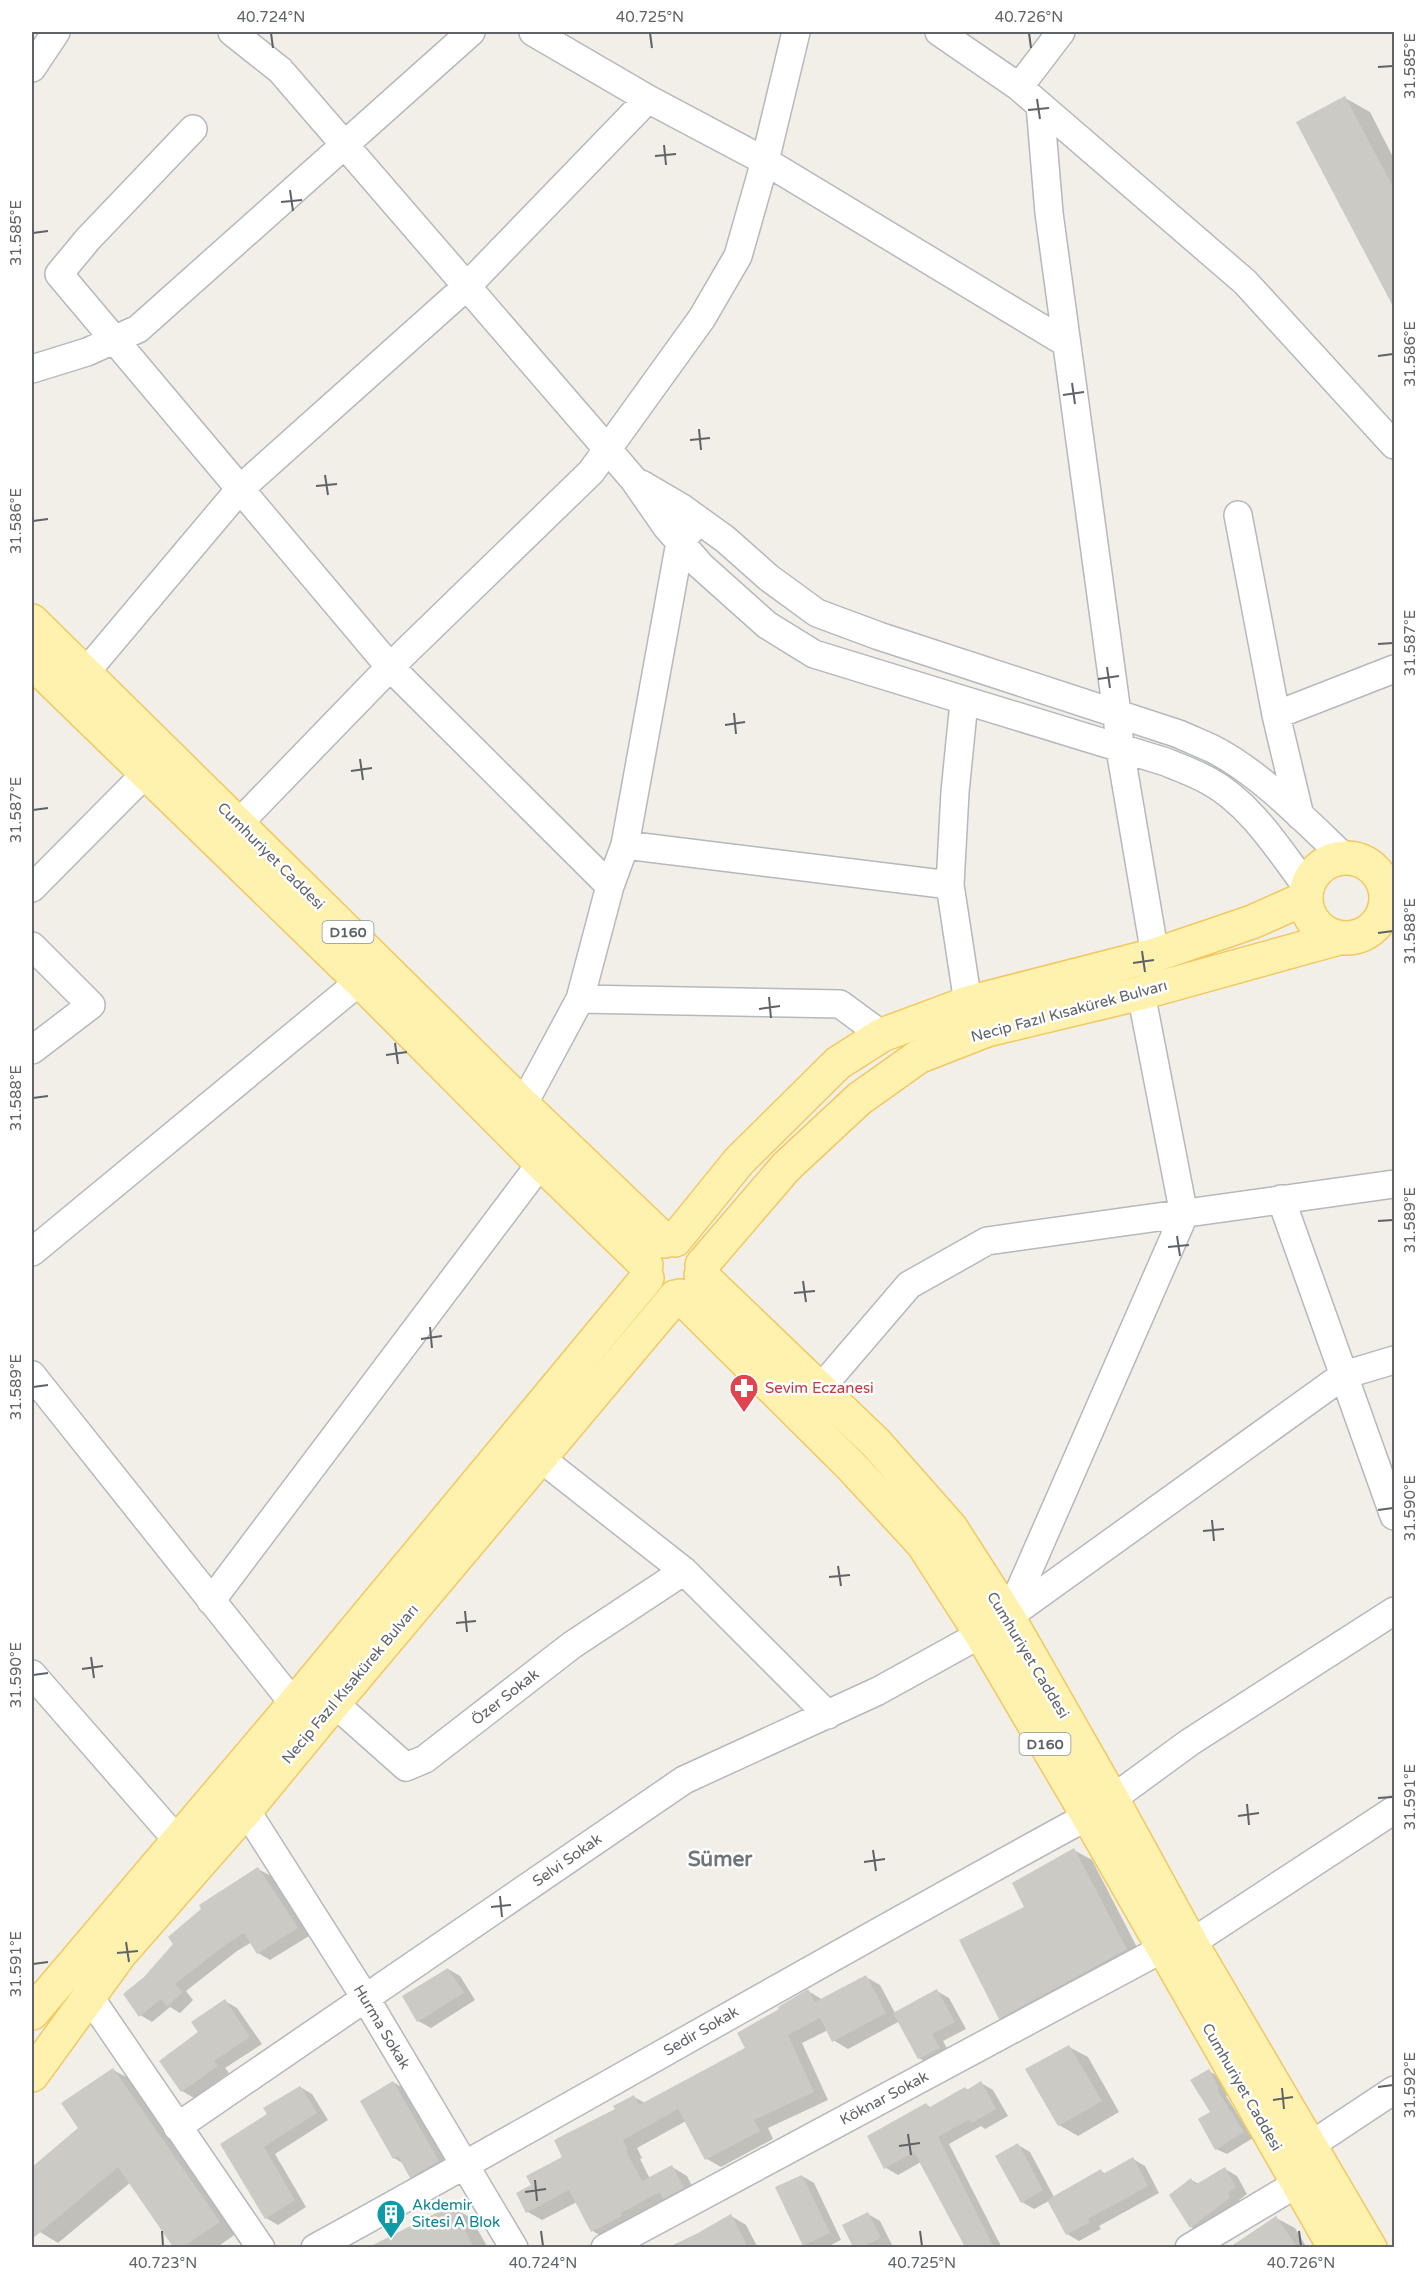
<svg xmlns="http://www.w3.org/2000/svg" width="1426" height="2279" font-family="'Varela Round',sans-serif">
	<rect width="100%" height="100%" fill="#f1efe8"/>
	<!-- shadow -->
	<path fill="#0003" d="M1345,98L1370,112L1394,159V306Z
		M1074,1850L1092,1860L1143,1959L1017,2028L1000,2018L1026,1907Z
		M258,1869L271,1876L309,1936L270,1960L258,1953L252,1942L237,1951L186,1991L193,2000L180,2013L170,2007L152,2022L140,2015L145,1978Z
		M448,1969L460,1976L475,2000L431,2028L418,2021Z
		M866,1977L880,1985L895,2013L937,1991L949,1998L966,2029L943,2041L951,2055L931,2065L919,2058L900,2021L848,2049L833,2040L828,2030L802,2043L828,2100L768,2128L773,2139L721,2167L707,2159L686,2121L637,2148L642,2158L640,2159L650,2179L672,2167L687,2176L697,2196L607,2240L593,2231L577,2202L542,2220L528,2212L533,2186L634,2097L645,2103L747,2049L808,1991L823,2000Z
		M225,2001L237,2008L262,2044L225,2068L229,2073L194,2098L182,2091L200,2033Z
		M1069,2047L1088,2057L1119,2112L1078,2136L1059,2125L1027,2070Z
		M113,2070L132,2080L237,2233L216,2248H175L131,2182L58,2243L40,2232L32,2222V2169L80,2128Z
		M1209,2071L1219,2077L1228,2094L1226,2096L1253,2138L1227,2154L1216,2149Z
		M393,2082L405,2089L450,2168L423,2183L411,2176L404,2164L394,2158Z
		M981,2083L993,2090L1008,2116L985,2129L981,2126L949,2144L1002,2248H966L921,2162L898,2175L886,2168L926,2104L931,2108L965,2088L969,2090Z
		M300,2087L312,2094L328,2120L275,2154L306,2207L278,2225L266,2218L222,2145L269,2115Z
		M1018,2145L1030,2152L1054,2197L1101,2171L1106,2174L1133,2159L1145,2166L1159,2193L1099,2226L1101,2229L1079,2241L1067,2234L1049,2201L1034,2209L1022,2202Z
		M1225,2169L1237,2176L1247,2194L1239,2200L1242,2205L1203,2234L1191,2227V2180L1199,2184Z
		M802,2176L814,2183L841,2240L825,2248H809L804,2245Z
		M452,2207L471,2218L488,2248H371Z
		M868,2214L880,2221L892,2245L886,2248H855L844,2226Z
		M731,2216L746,2225L758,2248H671Z
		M1276,2218L1295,2228L1307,2248H1233Z"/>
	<!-- building -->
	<path fill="#cccac5" d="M1345,96L1395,191V310L1296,122Z
		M1074,1848L1127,1949L999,2019L959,1940L1024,1907L1012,1883Z
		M258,1867L298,1928L257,1954L244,1933L225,1945L175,1984L182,1992L167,2007L161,1999L139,2017L123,1994L144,1977L173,1944L168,1937L201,1909L199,1905Z
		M448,1968L464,1993L417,2022L402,1996Z
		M866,1975L886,2013L832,2042L820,2018L788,2035L814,2092L754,2120L760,2131L705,2160L678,2109L623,2140L628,2150L626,2151L642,2181L672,2165L684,2188L663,2199L660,2192L621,2213L622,2216L591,2232L569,2190L526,2213L516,2193L531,2185L526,2176L562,2157L554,2140L615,2109L613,2106L634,2095L639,2105L745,2048L737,2033L779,2009L778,2007L808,1989L815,2002Z
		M937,1989L955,2022L932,2034L940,2048L918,2059L893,2013Z
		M225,1999L250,2037L214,2061L218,2066L181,2092L159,2061L198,2032L191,2022Z
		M1069,2045L1102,2101L1058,2126L1025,2069Z
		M113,2068L220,2222L183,2247H173L118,2167L32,2239V2167L78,2128L61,2103Z
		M1209,2069L1219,2088L1217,2090L1244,2132L1215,2150L1198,2119L1210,2112L1190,2080Z
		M393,2081L439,2161L410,2178L398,2156L393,2159L360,2101Z
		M981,2081L996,2109L972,2123L970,2119L938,2137L994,2247H965L914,2152L884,2169L867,2136L926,2103L928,2108L965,2087L967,2090Z
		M300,2086L317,2113L264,2147L295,2200L265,2219L220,2144L267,2114L263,2108Z
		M1018,2143L1043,2190L1021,2203L995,2156Z
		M1133,2157L1148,2186L1088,2219L1090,2222L1066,2235L1047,2200L1101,2169L1103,2174Z
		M1225,2167L1236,2187L1228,2193L1230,2198L1190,2228L1169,2195L1191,2178L1195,2185Z
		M802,2175L830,2233L803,2246L775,2187Z
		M452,2205L474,2247H369Z
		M868,2212L881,2238L861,2247H853L842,2225Z
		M731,2214L748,2247H669L698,2233Z
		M1276,2216L1297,2247H1230Z"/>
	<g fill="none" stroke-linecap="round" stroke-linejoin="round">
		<!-- minor casing -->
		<g stroke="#b5b8bc" stroke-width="30">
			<path id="minor" d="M232,32L280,70L634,480L666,526L701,566L767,625L814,654L1166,762C1180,768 1195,773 1209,781C1251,804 1279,850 1307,887
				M533,32L648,99L765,161L1066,343
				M939,32L1019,87L1245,282L1394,445
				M32,68L56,32
				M1019,87L1061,32
				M1040,105L1049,213L1117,713L1120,749L1155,955
				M193,129L88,239L59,274L390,667L610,886
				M32,369L87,352L138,329L471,32
				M641,484L682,508L725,539L769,578L817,613L879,636L1179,734C1190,739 1202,744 1213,749C1260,773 1307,822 1345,858
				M1238,515L1276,715L1300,816
				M85,673L240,489L467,286L648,99
				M1276,715L1394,669
				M238,824L390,667L591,472L702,318L738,256L765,161L796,32
				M625,845L950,885L968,1003
				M950,885L955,792L964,702
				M32,888L146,773
				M32,946L91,1005L32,1050
				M580,999L840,1004L882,1035
				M523,1105L580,999L610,886L625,845L680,542L689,532
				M1281,1199L1394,1516
				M32,1252L360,981
				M32,1375L294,1704
				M820,1389L909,1285L987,1241L1394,1184
				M539,1457L684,1571L828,1715
				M211,1601L541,1163
				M1009,1616L1344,1375L1394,1360
				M1008,1617L1184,1215L1141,993
				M32,1674L178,1841
				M334,1703L406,1767L425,1759L572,1645L684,1571
				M1112,1799L1190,1742L1394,1611
				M246,1810L366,1999L514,2248
				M1191,1943L1394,1810
				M89,1996L261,2248
				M177,2127L684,1780L878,1691L981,1634
				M1311,2145L1394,2090
				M315,2248C574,2106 828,1957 1088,1816
				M605,2248L1162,1949
				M1189,2248L1298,2183"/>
		</g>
		<!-- major casing -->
		<g stroke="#f2c960" stroke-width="36">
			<path id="major" d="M32,621L523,1105L665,1241
				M32,662L360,981L541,1163L646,1265
				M1306 898a40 40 0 1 1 80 0a40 40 0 1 1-80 0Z
				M675,1240L739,1161L838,1063L882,1035L968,1003L1155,955L1252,922L1306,898
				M702,1265L786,1167L859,1099L918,1057L987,1030L1141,993L1339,938
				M701,1275L876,1443L951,1528L1008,1617L1112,1799L1191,1943L1370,2248
				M680,1296L851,1466L923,1544L981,1634L1088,1816L1335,2248
				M32,2013L294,1704L647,1278
				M32,2075L120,1954L246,1810L334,1703L675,1297"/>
		</g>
		<!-- minor -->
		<use href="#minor" stroke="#fff" stroke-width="27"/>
		<!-- major -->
		<use href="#major" stroke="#fff2af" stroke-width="33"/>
	</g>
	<!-- ticks -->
	<path fill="none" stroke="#5f6368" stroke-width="2" d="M271,33L273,48M650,33L652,48M1029,33L1031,48M1378,67L1393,66M1037,99L1040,119M1028,110L1049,108M664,145L666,165M655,156L676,154M290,190L293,211M281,202L302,200M33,233L48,231M1378,356L1393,354M1072,383L1075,404M1063,395L1084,392M699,429L701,450M690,440L710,438M325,475L328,495M316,486L337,484M33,521L48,519M1378,644L1393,643M1107,667L1110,688M1098,679L1119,676M734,713L736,734M725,725L745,722M360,759L363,780M351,771L372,768M33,810L48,808M1378,933L1393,931M1142,951L1145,972M1133,963L1154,960M769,997L771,1018M759,1009L780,1006M395,1043L398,1064M386,1055L407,1052M33,1098L48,1096M1378,1221L1393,1220M1177,1236L1180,1256M1168,1247L1189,1245M803,1281L806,1302M794,1293L815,1291M430,1327L432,1348M421,1339L442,1336M33,1387L48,1385M1378,1510L1393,1508M1212,1520L1214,1541M1203,1531L1224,1529M838,1566L841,1586M829,1577L850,1575M465,1611L467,1632M456,1623L476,1621M91,1657L94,1678M82,1669L103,1666M33,1675L48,1673M1378,1798L1393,1797M1247,1804L1249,1825M1238,1816L1259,1813M873,1850L876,1871M864,1862L885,1859M500,1896L502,1917M491,1907L511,1905M126,1942L129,1962M117,1953L138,1951M33,1964L48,1962M1378,2087L1393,2085M1282,2088L1284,2109M1273,2100L1293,2097M908,2134L911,2155M899,2146L920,2143M535,2180L537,2201M525,2192L546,2189M162,2231L163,2246M541,2231L543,2246M920,2231L922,2246M1299,2231L1301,2246"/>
	<!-- icons -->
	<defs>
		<g id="pharmacy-pin" transform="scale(1.5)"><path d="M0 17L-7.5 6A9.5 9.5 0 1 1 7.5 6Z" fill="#e0444e" stroke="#fff"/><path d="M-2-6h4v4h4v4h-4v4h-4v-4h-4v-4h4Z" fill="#fff"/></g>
		<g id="building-pin" transform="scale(1.5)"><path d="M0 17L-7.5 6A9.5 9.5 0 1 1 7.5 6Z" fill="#0f9aa8" stroke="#fff"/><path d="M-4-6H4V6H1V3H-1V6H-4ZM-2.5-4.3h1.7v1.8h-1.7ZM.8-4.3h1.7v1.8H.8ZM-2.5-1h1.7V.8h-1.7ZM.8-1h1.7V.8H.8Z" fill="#fff"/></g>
	</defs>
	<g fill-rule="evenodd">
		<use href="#pharmacy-pin" x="744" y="1388"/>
		<use href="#building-pin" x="391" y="2214"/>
	</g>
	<g text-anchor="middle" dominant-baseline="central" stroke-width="5" stroke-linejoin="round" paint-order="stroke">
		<!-- shield labels -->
		<g fill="#fff" stroke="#8f9295" stroke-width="1.5">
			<rect x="322.5" y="921" width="51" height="22" rx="4.5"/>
			<rect x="1019.5" y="1733" width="51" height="22" rx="4.5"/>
		</g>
		<g font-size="14" font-weight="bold" fill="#5f6368">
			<text x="348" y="932">D160</text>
			<text x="1045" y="1744">D160</text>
		</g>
		<!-- street labels -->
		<g font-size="15" fill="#5f6368" stroke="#fff">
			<text transform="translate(271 856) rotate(45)">Cumhuriyet Caddesi</text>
			<text transform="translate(1069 1011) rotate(-15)">Necip Fazıl Kısakürek Bulvarı</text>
			<text transform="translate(1028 1655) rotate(59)">Cumhuriyet Caddesi</text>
			<text transform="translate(350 1684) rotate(-50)">Necip Fazıl Kısakürek Bulvarı</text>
			<text transform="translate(505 1697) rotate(-38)">Özer Sokak</text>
			<text transform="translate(567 1860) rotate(-35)">Selvi Sokak</text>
			<text transform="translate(382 2027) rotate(59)">Hurma Sokak</text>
			<text transform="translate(701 2031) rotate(-30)">Sedir Sokak</text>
			<text transform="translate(1242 2087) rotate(60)">Cumhuriyet Caddesi</text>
			<text transform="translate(884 2098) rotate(-28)">Köknar Sokak</text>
		</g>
		<!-- health labels -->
		<g font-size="15" fill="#be3a42" stroke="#fff" text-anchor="start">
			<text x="765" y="1388">Sevim Eczanesi</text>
		</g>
		<!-- culture labels -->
		<g font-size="15" fill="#0d838f" stroke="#fff" text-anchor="start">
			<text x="412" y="2205">Akdemir<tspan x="412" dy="17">Sitesi A Blok</tspan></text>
		</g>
		<!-- district labels -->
		<g font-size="21" font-weight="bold" fill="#70757a" stroke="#fff">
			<text x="720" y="1859">Sümer</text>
		</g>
	</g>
	<!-- border -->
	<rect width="1426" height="2279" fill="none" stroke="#ffffff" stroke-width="66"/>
	<rect x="33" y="33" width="1360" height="2213" fill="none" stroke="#5f6368" stroke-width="2"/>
	<g font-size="15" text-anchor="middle" fill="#5f6368">
		<text x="271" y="22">40.724°N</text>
		<text x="650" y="22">40.725°N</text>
		<text x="1029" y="22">40.726°N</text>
		<text transform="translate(1410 66) rotate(-90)" y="5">31.585°E</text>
		<text transform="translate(16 233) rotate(-90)" y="5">31.585°E</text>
		<text transform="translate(1410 354) rotate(-90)" y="5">31.586°E</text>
		<text transform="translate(16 521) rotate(-90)" y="5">31.586°E</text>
		<text transform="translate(1410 643) rotate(-90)" y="5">31.587°E</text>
		<text transform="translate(16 810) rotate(-90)" y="5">31.587°E</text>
		<text transform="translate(1410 931) rotate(-90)" y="5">31.588°E</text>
		<text transform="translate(16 1098) rotate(-90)" y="5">31.588°E</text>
		<text transform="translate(1410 1220) rotate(-90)" y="5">31.589°E</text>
		<text transform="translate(16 1387) rotate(-90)" y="5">31.589°E</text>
		<text transform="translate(1410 1508) rotate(-90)" y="5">31.590°E</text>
		<text transform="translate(16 1675) rotate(-90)" y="5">31.590°E</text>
		<text transform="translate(1410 1797) rotate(-90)" y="5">31.591°E</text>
		<text transform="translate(16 1964) rotate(-90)" y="5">31.591°E</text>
		<text transform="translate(1410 2085) rotate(-90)" y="5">31.592°E</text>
		<text x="163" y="2268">40.723°N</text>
		<text x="543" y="2268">40.724°N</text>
		<text x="922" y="2268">40.725°N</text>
		<text x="1301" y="2268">40.726°N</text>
	</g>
</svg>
